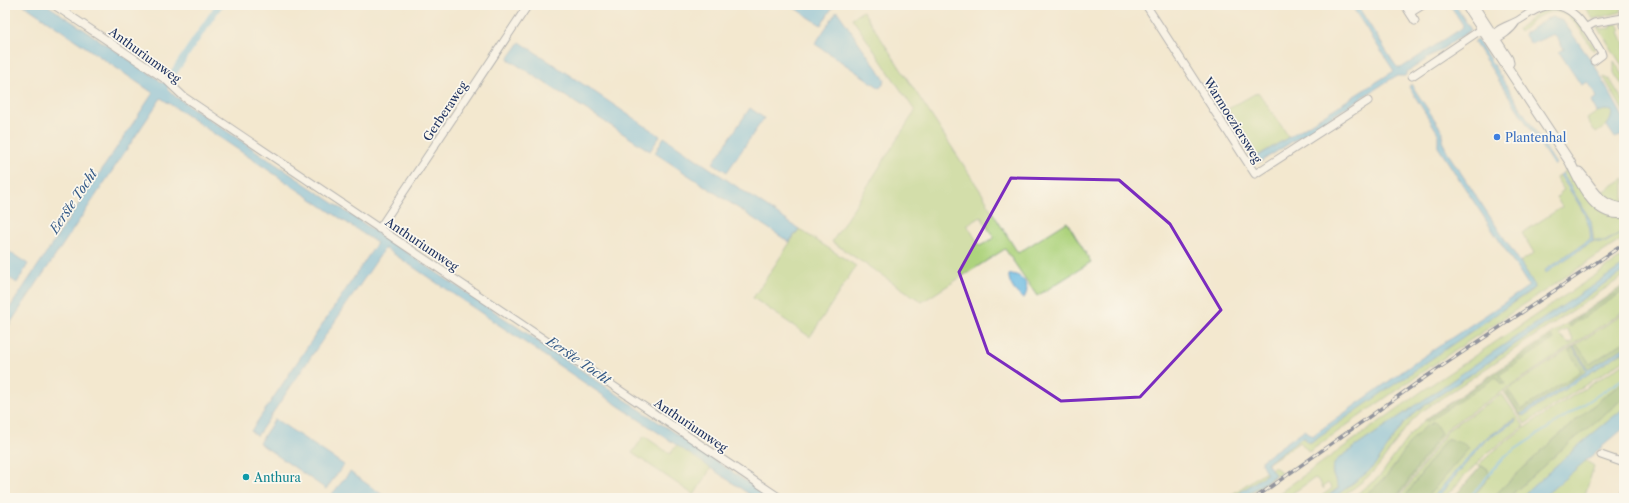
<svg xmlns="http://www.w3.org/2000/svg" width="1629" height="503" font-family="'Libre Caslon Text',serif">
	<rect width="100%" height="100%" fill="#fbf7ec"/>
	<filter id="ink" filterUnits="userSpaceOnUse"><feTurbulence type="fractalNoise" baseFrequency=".025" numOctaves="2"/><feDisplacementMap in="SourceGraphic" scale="8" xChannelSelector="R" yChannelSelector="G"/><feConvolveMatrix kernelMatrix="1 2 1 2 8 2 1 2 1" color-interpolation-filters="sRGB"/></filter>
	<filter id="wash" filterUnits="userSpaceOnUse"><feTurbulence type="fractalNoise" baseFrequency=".012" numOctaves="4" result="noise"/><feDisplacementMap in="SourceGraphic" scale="16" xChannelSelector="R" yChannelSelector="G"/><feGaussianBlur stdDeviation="0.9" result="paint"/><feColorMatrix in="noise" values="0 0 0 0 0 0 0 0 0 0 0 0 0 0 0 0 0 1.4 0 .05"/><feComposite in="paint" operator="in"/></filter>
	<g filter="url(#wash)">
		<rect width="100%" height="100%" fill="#f3e8cf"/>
		<!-- green -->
		<path fill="#add37d" stroke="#64816e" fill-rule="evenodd" d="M1583,5H1595V7H1600L1603,5H1622L1621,12L1593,19Z
			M1548,9C1574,9 1582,29 1596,49L1593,50C1582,33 1568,2 1542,15C1534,18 1527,27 1520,32L1518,29L1539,12Z
			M863,11L987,201L986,202L1018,253L1067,222L1091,262L1037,296L1005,249L922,302L832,242L915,111L852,18ZM981,217L994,238L980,246L967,225Z
			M1612,24H1618L1621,30L1619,32L1624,43V69L1598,27H1601L1602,29L1611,28Z
			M1614,61L1624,76V88L1614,73Z
			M1603,76L1610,80L1624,102V112Z
			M1258,92L1289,137L1257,156L1228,109Z
			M1600,110H1605L1612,111C1612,123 1605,127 1596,133L1587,119Z
			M1569,170L1624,215V230L1611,239L1624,231V238L1418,375L1309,452L1300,442L1267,464V463L1302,437L1308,442H1311L1405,375L1532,290L1534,287L1533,283L1520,262L1534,253L1522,233L1562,207L1556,197L1560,195L1559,193L1564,190L1556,178L1557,176L1560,175C1569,191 1595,222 1590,241L1545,271L1594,241L1591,221L1562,173Z
			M1624,178V204L1608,201L1599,194Z
			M799,229L856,266L810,337L753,298Z
			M1624,256V265L1486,357L1338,459C1328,470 1333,477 1339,487L1325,498H1319L1332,488L1328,483L1323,487L1324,489L1319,481L1315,478L1287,497L1284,492L1275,498H1272L1428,387Z
			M1624,271V276L1421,412C1404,427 1394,446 1380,464C1369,478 1354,488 1339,498H1333L1373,467L1404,423L1419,409Z
			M1624,285V287L1569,326L1624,291V311L1450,426L1444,433L1398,498H1396L1441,433H1418C1407,448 1378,493 1361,498C1359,499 1355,498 1352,498L1380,476L1411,433L1427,418ZM1567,329L1574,341L1571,343L1569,342L1570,344L1558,334ZM1552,336L1553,339L1499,375L1504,383L1501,384L1497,376L1433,417L1426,420Z
			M1624,313V342L1590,364L1577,345L1569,351L1582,371L1521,410L1509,391L1507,393L1520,415L1523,416L1624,351V360L1525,424L1504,392Z
			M1624,363V381C1577,417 1534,457 1492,498H1472L1490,476L1487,468L1478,465C1521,425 1575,396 1624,363Z
			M1502,394L1524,426L1486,454L1444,498H1437L1485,441L1516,421V419H1514L1482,441L1432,498H1426L1469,448L1446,439L1404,498H1400L1449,429Z
			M1624,398V408L1579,445L1520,498H1508L1560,451Z
			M644,436L670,454L677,445L711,468L694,495L632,453Z
			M1585,460L1594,466L1584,498H1542Z
			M1274,466L1281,472L1246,498H1242L1275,475L1271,469Z
			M1264,472H1267L1268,473L1232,498H1227Z"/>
		<!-- forest -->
		<path fill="#8ab56c" stroke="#527265" d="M1624,287V291L1569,327L1568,324Z
			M1552,336L1554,339L1499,375L1505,384H1501L1496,377L1427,422L1425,420Z
			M1624,342V348L1590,369L1587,368L1574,347L1577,345L1590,364Z
			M1573,348L1587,369L1586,372L1520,415L1507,393L1509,391L1521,410L1581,371L1569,351Z
			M1624,381V398L1560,451L1508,498H1492C1534,457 1577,417 1624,381Z
			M1434,422L1441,433L1396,498H1361C1374,489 1384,480 1393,468C1405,451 1415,430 1434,422Z
			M1446,439L1463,443L1469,448L1426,498H1404Z
			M1481,466L1487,468L1490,476L1472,498H1453Z"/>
		<!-- water -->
		<path fill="#67b9e2" stroke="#4174a0" d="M24,5H47L158,79L176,97L771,498H755L385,248L257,436L251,431L377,243L161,98L5,331V315L153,93Z
			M790,5H834L821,25Z
			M1351,5H1357L1392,60L1397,67L1401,68L1462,28L1463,25L1450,5H1455L1471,30L1407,72L1405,76H1396L1260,162H1256L1239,135L1241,133L1257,157L1394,71Z
			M837,11L885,80L880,88L815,44Z
			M1552,17L1563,21L1595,66L1624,119V137L1623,135L1615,138L1607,126L1611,118L1612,111L1605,110L1597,112L1591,101L1597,97L1588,82L1581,85L1559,52L1564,49L1554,34L1531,44L1524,34L1546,19Z
			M1477,39L1556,164L1554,166L1474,42Z
			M520,42L660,136L650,151L508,59Z
			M1411,84L1443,132L1442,141L1449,155L1528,274L1533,283L1534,288L1311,442H1308L1304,437L1301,438L1267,463L1275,475L1242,498H1232L1267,474L1261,463L1262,460L1304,430L1312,436L1420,359L1529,286L1438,147V133L1409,87Z
			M750,108L764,118L727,172L713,163Z
			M664,137L799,229L789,242L655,153Z
			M1562,173L1591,221L1593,241H1606L1624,231L1606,242H1591L1546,273L1545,270L1590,239C1593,219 1570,192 1560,175Z
			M5,249L28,264L17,283L5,275Z
			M1624,265V271L1419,409L1404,423L1378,461L1368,472L1333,498H1325L1339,488C1334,477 1328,470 1338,459L1486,357Z
			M1011,274C1024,275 1031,287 1024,298C1017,296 1008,283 1009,275Z
			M1573,347L1587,368L1590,369L1624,348V351L1523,416L1521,414L1586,372V369Z
			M1624,408V428L1542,498H1520L1579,445Z
			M275,419L344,465L326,489L259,443Z
			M1515,419L1516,421L1485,441L1437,498H1432L1482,441Z
			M350,472L387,498H338L332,494Z"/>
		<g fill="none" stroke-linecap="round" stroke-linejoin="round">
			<!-- stream -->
			<path stroke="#67b9e2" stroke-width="2" d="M1469,498L1505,456L1624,378"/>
			<!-- canal -->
			<path stroke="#67b9e2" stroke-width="7" d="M160,93L219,5"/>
		</g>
	</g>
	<g filter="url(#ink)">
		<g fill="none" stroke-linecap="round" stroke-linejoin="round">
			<!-- minor casing -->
			<g stroke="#677086" stroke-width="9">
				<path id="minor" d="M54,5L165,79L184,97L780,498
					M1146,5L1255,174L1368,101
					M1406,7L1415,21
					M1624,9V25
					M1410,13L1423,5
					M1585,28L1594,23L1623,18
					M1490,38C1497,28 1509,26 1519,20C1527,15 1536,8 1546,6C1574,0 1589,33 1601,52L1602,55L1594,61
					M1491,40C1501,38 1511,30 1516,22
					M1412,76L1485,27
					M379,229L528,5
					M1601,455L1624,463
					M1621,498L1624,488"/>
			</g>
			<!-- major casing -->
			<g stroke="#677086" stroke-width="11">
				<path id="major" d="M1466,5L1570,162C1581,184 1594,218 1624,213
					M1473,5L1508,59L1509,63
					M1579,172C1594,189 1598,206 1624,208"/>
			</g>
			<!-- minor -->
			<use href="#minor" stroke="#fff" stroke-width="7"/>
			<!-- major -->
			<use href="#major" stroke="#fff" stroke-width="9"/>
			<!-- rail casing -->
			<g stroke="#1b2f5e" stroke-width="3.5">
				<path id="rail" d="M1255,498L1421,380L1624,244"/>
			</g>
			<!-- rail -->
			<use href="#rail" stroke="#fbf7ec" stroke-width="2" stroke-dasharray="6" stroke-linecap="butt"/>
		</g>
	</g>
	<!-- marked area -->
	<path d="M0 0H1629V503H0ZM1011,178L1119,180L1170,224L1221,310L1140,397L1061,401L988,353L959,272Z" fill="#f3e8cf" fill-opacity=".55" fill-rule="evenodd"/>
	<path fill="none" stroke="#7b2cbf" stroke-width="3" stroke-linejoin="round" d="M1011,178L1119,180L1170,224L1221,310L1140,397L1061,401L988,353L959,272Z"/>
	<!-- markers -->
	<circle fill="#3f7fe0" stroke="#fbf7ec" stroke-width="1.5" cx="1497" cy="137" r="4"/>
	<circle fill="#0f9aa8" stroke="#fbf7ec" stroke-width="1.5" cx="246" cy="477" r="4"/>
	<g text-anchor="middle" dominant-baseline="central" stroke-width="3.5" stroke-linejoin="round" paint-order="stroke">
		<!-- street labels -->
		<g font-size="12" fill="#1b2f5e" stroke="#fbf7ec">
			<text transform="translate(145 55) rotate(36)">Anthuriumweg</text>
			<text transform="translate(445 111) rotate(-56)">Gerberaweg</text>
			<text transform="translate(1233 120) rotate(58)">Warmoeziersweg</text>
			<text transform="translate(422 244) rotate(34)">Anthuriumweg</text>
			<text transform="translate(691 425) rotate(34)">Anthuriumweg</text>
		</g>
		<!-- shop labels -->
		<g font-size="12" fill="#366cbe" stroke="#fbf7ec" text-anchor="start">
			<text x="1505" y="137">Plantenhal</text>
		</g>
		<!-- culture labels -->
		<g font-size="12" fill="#0d838f" stroke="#fbf7ec" text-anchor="start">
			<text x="254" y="477">Anthura</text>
		</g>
		<!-- water labels -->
		<g font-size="13" font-style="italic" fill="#325886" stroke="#fbf7ec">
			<text transform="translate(73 201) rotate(-56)">Eerste Tocht</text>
			<text transform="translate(579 360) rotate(34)">Eerste Tocht</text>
		</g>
	</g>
	<!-- margin -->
	<rect width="1629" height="503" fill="none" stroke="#fbf7ec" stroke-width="20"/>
</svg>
